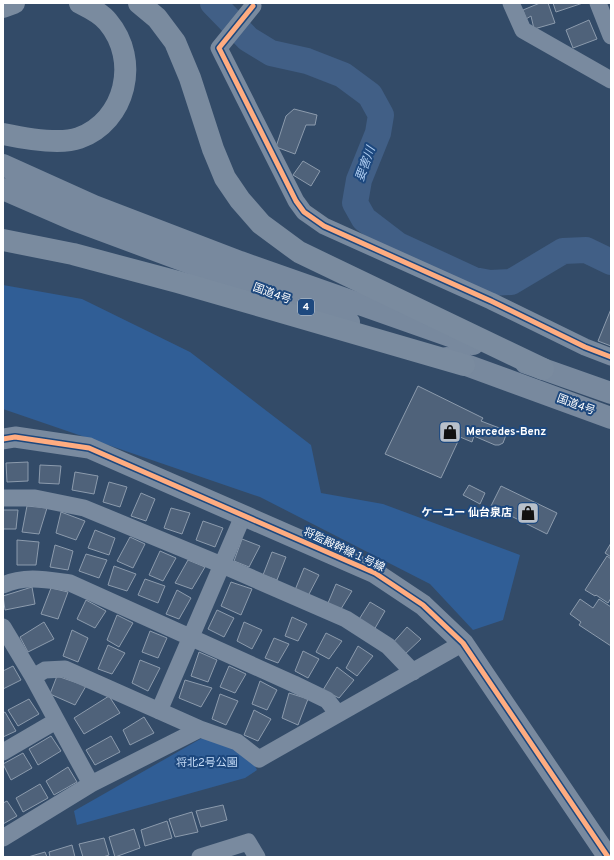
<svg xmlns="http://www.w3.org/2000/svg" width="614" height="860" font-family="Overpass,'Noto Sans JP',sans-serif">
	<rect width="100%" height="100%" fill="#334b68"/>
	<!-- green -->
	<path fill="#305e96" d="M3,285L82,299L190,352L311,445L321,493L383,504L520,555L503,620L473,630L430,584L260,497L3,409Z
		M202,738C223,744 247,748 257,770L245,778L77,825L74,811Z"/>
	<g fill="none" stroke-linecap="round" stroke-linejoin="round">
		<!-- river -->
		<path stroke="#415f86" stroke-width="26" d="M213,3L248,39L271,53L307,61L343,75L370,95L381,115L378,133L359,180L355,203L364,219L398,245L474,280L490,283L511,282L563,251L586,250L611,262"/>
	</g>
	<!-- building -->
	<path fill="#4f627a" stroke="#8c9bad" d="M540,3H548L555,23L534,29L531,16L526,19L523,10Z
		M553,3H583L556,12Z
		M589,20L597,39L573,48L566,30Z
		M294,109L317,115L315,125H306L295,154L276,147L286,116Z
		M303,161L320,171L311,186L293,175Z
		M611,309V346L598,341Z
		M418,386L483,418L481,421L502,429L506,435L503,443L499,445H495L474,436L472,442L460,437L441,478L385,454Z
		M28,462V481L7,482L6,463Z
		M40,465L61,466L59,484L39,483Z
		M75,472L98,476L94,494L72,490Z
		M109,482L127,487L120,507L103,502Z
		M469,485L485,493L480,504L463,495Z
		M501,486L557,513L547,534L491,506Z
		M141,493L155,499L146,521L131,516Z
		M27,506L47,508L39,534L22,532Z
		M171,508L190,513L182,534L164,528Z
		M3,510H18L16,529H3Z
		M61,512L85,521L76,540L56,533Z
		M203,521L223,528L215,547L196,540Z
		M95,530L115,538L109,555L88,548Z
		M130,537L145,544L133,568L117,561Z
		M242,539L260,546L249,567L234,561Z
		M17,540L39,542L36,565H17Z
		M611,543V557L605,553Z
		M55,545L73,551L68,570L50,567Z
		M160,551L176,558L163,581L149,575Z
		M272,552L286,557L277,580L263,575Z
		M86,554L107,560L99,578L79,571Z
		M607,556L611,559V598L608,603L596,595L595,596L585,590Z
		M188,560L205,567L192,589L175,583Z
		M114,566L136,574L127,591L108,585Z
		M304,568L319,575L308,596L295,590Z
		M145,579L165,586L158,603L138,595Z
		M231,582L252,589L241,615L221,606Z
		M336,584L352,591L341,609L328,603Z
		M32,587L35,604L5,610L3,596Z
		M51,588L68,592L58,619L41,614Z
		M177,590L191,598L179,619L166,614Z
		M580,599L593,608L599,599L611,607V646L579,625L581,622L570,614Z
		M86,600L106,611L95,628L77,619Z
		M370,602L385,611L374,630L358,621Z
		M217,610L234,618L224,637L208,629Z
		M117,615L133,623L119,647L107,640Z
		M292,617L307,624L298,641L285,636Z
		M44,622L54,639L28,652L20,637Z
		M244,622L262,630L252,649L237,641Z
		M407,627L421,639L403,656L391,645Z
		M72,630L88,638L78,662L63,656Z
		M150,631L167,638L158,658L142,652Z
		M326,633L342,641L329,659L316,652Z
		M274,638L289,644L278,663L265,658Z
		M108,645L125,653L112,674L98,669Z
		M358,646L373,656L357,676L346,668Z
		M303,651L319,659L308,678L295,671Z
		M199,652L217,660L208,682L191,676Z
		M140,660L160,668L148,691L132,683Z
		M13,666L21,680L3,689V671Z
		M229,666L246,674L235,693L220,687Z
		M337,667L354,680L339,698L323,690Z
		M57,676L86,686L75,705L50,694Z
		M185,680L212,688L201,707L179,698Z
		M260,681L277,690L267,710L252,704Z
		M289,693L308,699L298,725L282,718Z
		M220,694L238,701L226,725L212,719Z
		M109,696L120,713L84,734L74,718Z
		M29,699L39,714L18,726L8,710Z
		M254,710L271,719L258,741L244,735Z
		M5,712L16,731L3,737V713Z
		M144,717L154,733L130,745L123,730Z
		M51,736L61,751L38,765L29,749Z
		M111,736L120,752L95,765L86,750Z
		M23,753L32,768L11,780L3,764Z
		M68,767L77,782L54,795L46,781Z
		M40,784L48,798L23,812L16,798Z
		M7,801L17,816L3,824V803Z
		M223,805L227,820L201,827L196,811Z
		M192,812L198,832L175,837L169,819Z
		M167,821L172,838L145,846L141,830Z
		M134,829L140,848L115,857L109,837Z
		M104,838L109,855L103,857H83L79,844Z
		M72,845L75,857H50L49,852Z
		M45,852L47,857H28Z"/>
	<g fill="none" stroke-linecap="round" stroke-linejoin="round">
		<!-- minor -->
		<path stroke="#798a9f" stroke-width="17" d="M511,3L523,30L611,80
			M598,3L611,36
			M253,6L219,48L296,201L304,212L324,226L491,301L585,347L611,357
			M3,498H35L84,508L222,565L346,619L388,646L413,672
			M3,585C25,575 48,580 70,583L294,684L327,700L338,714
			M3,627L33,677L91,784
			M33,677L45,670L65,669L200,729L237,742L259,759L463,643
			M159,711L243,516
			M3,752L56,721
			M3,838L91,784L200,729
			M200,857L248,842L257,857"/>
		<!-- tertiary -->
		<path stroke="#798a9f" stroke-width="21" d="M3,439L15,437L89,448L375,573L423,605L463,643L608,857"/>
		<!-- trunk -->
		<path stroke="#78899e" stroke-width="22" d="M3,165L94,206L240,262L473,344
			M3,189L74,220L349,322
			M447,358L611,418
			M526,363L611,393"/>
		<!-- motorway -->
		<path stroke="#7a8b9f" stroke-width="22" d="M139,3L157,18L175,42L190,78L213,149L225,178L240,200L261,224L299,252L543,369
			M3,7L14,3
			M3,134C22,138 60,145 79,138C126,121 140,60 108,22C101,13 90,8 80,3
			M3,240L73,254L178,282L464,365"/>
		<!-- cycleway casing -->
		<g stroke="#1d487e" stroke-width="8">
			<path id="cycleway" d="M253,6L219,48L296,201L304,212L324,226L491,301L585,347L611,357
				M3,439L15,437L89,448L375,573L423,605L463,643L608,857"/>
		</g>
		<!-- cycleway -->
		<use href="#cycleway" stroke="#ffac80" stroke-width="5"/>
	</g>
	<!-- icons -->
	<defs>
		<g id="shop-square" transform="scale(1.15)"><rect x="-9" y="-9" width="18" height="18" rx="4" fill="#b8c0ca" stroke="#1d487e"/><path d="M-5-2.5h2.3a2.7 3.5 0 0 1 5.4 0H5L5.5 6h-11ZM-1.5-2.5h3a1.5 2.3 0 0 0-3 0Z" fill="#111"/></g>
	</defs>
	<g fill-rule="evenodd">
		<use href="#shop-square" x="450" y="432"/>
		<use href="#shop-square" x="528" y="513"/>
	</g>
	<g text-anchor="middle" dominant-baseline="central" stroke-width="4" stroke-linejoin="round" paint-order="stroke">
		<!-- shield labels -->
		<rect fill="#1d487e" stroke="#bbc8d8" stroke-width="1" x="298" y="299" width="16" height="16" rx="3"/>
		<g font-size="10" font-weight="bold" fill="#fff">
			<text x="306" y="307">4</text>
		</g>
		<!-- street labels -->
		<g font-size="11" fill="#fff" stroke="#1d487e">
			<text transform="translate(272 294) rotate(20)">国道4号</text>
			<text transform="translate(576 405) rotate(20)">国道4号</text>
			<text transform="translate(344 550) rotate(25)">将監殿幹線１号線</text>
		</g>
		<!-- poi labels -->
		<g font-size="11" font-weight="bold" fill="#fff" stroke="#1d487e" text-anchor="start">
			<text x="466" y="432">Mercedes-Benz</text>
			<text x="512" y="513" text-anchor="end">ケーユー 仙台泉店</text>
		</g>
		<!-- park labels -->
		<g font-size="11" fill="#c5dbf6" stroke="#1d487e">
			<text x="207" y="763">将北2号公園</text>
		</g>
		<!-- water labels -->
		<g font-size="12" font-style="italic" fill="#accbf0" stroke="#1d487e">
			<text transform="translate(366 164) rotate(-70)">要害川</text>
		</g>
	</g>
	<!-- border -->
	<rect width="614" height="860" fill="none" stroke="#ffffff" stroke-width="8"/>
</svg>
